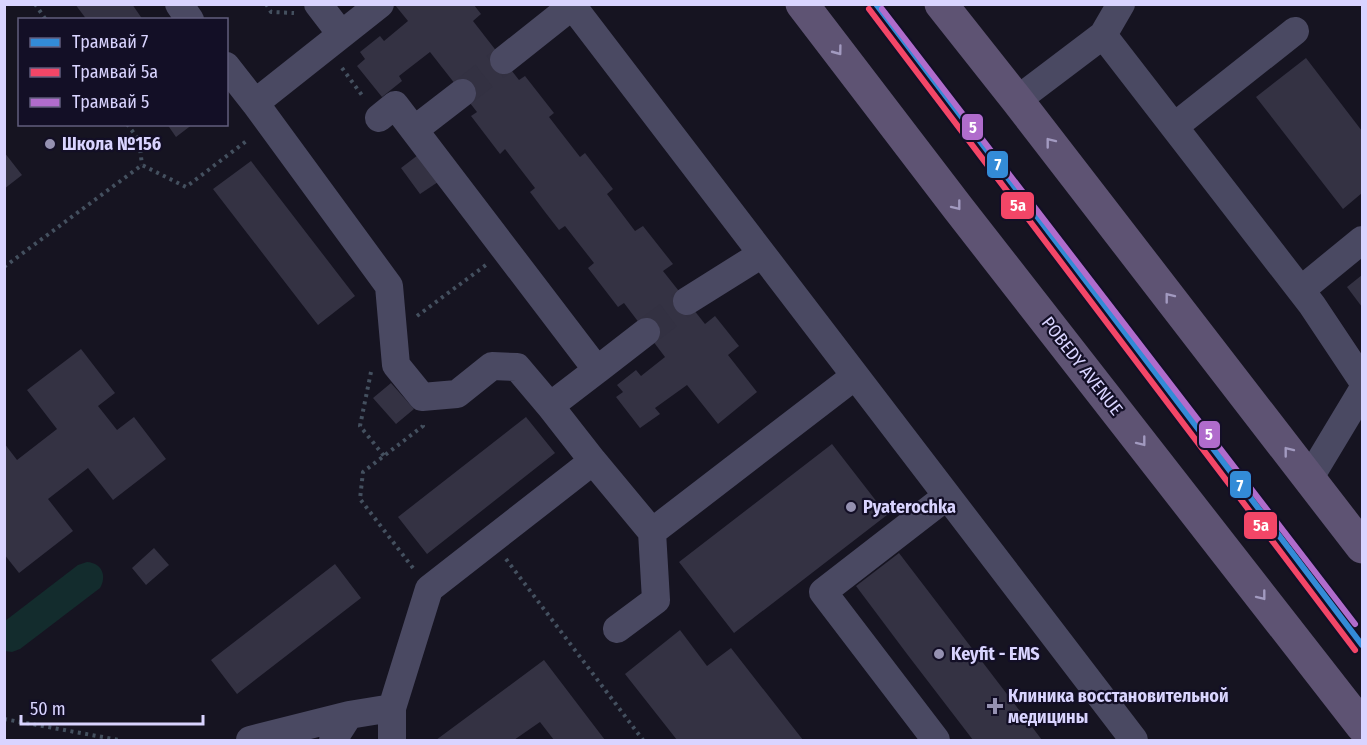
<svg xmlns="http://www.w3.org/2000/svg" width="1367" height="745" font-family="'Fira Sans Condensed',sans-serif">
	<rect width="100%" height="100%" fill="#161421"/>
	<!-- green -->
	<path fill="#132c2d" d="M87,562C102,563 107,576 100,588L20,649L12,652L5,651V621L78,565Z"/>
	<!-- building -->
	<path fill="#343243" d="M75,4H132L143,20H87Z
		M395,5H474L481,14L473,21L519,80L525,76L554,113L549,117L580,157L585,153L613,189L607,194L635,231L643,226L673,264L663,271L705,324L715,316L739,346L728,355L757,392L718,424L687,385L655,408L660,414L640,428L616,397L623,392L617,385L636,370L641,376L665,357L624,303L618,307L588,268L594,263L565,226L559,230L545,212L530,192L535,188L505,149L500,154L471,116L477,112L430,52L399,76L402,81L382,97L357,66L365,59L360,52L380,36L384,41L408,21Z
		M1306,58L1362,131V193L1343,209L1256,97Z
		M167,124H193L176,137Z
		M4,152L22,175L4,189Z
		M418,155L438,182L420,194L401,168Z
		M251,161L355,296L318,325L213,189Z
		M1362,275V307L1347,287Z
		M81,349L115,393L98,406L117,430L134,417L166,459L113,500L88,468L48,499L73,531L19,573L4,554V443L17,460L57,429L27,390Z
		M391,383L414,409L396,424L373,398Z
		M526,417L555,453L427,554L398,517Z
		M832,444L887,515L734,633L679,562Z
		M154,548L169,565L146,585L132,568Z
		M899,553L1042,740H973L907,654L856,586Z
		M335,564L361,598L237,694L211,660Z
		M680,630L707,666L731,648L803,740H677L625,674Z
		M544,660L605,740H554L540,722L514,740H436Z"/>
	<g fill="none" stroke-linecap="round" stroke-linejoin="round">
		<!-- minor-tunnel -->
		<path stroke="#333142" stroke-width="28" stroke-dasharray="28 14" stroke-linecap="butt" d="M462,93L504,60
			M646,332L687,301"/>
		<!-- path -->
		<path stroke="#44505f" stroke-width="4" stroke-dasharray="3 4.5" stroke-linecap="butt" d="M35,4L46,20
			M266,4L271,12L294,13
			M342,68L364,98
			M127,124L139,140L142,165
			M4,267L142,165L186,187L249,139
			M417,316L486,265
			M371,372L360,426L384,456
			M506,559L643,740
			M413,568L360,499L363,472L423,426L422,421
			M4,719L119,740"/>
		<!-- minor -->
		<path stroke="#4a4962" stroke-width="28" d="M179,4L190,20
			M318,4L341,34
			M571,4L1134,740
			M1103,35L1312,305L1362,380
			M504,60L572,6
			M226,66L255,103L380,4
			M1017,100L1103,35L1121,4
			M255,103L389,286L396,365L422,397L457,394L492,366L517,367L550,406
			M379,118L395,105L597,370L550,406L593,461
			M1175,126L1295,31
			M414,130L462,93
			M1301,290L1362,240
			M687,301L762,254
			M597,370L646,332
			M1309,479L1362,391
			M617,629L656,600L652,532
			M250,740L349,715
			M333,740L349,715L392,708L429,589L593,461L652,532L855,376
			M392,740V708
			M936,740L823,592L947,496"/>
		<!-- major -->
		<path stroke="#5e5373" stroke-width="33" d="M802,4L958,208L1362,726
			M941,4L1017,100L1362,547"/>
		<!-- tram-1 casing -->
		<g stroke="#130f26" stroke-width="10">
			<path id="tram-1" d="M876,4L1362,645"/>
		</g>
		<!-- tram-2 casing -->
		<g stroke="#130f26" stroke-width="10">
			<path id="tram-2" d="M869,9L1355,650"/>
		</g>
		<!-- tram-3 casing -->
		<g stroke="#130f26" stroke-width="10">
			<path id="tram-3" d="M882,9L1355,624"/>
		</g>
		<!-- tram-1 -->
		<use href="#tram-1" stroke="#338bd7" stroke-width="6"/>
		<!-- tram-2 -->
		<use href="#tram-2" stroke="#f34667" stroke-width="6"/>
		<!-- tram-3 -->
		<use href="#tram-3" stroke="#b06ccc" stroke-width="6"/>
	</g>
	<!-- one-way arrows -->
	<defs><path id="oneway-chevron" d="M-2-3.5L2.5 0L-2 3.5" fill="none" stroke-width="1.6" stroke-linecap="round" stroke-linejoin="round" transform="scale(1.5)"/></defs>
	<g stroke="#a29ac0">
		<use href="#oneway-chevron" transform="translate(838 51) rotate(53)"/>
		<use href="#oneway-chevron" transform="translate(1050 142) rotate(-128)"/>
		<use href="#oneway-chevron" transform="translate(957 206) rotate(52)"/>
		<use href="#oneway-chevron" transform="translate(1169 297) rotate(-128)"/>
		<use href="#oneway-chevron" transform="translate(1142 442) rotate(52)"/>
		<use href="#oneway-chevron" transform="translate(1288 451) rotate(-128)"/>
		<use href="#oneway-chevron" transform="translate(1262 596) rotate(52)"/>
	</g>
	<!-- markers -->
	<g fill="#9591b1" stroke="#130f26" stroke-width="2">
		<circle cx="50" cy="144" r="6"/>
		<circle cx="851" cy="507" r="6"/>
		<circle cx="939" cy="654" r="6"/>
		<path d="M992 697h6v6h6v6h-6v6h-6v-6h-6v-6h6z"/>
	</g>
	<g text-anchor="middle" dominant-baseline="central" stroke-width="4.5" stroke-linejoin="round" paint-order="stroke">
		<!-- poi labels -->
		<g font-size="18" font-weight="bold" fill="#d9d4ff" stroke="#130f26" text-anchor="start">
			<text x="62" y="144">Школа №156</text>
			<text x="863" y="507">Pyaterochka</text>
			<text x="951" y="654">Keyfit - EMS</text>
			<text x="1008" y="696">Клиника восстановительной<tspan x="1008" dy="21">медицины</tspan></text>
		</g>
		<!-- street labels -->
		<g font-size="18" fill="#d9d4ff" stroke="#130f26">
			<text transform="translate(1082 366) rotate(52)">POBEDY AVENUE</text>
		</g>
	</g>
	<g stroke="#130f26" stroke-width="2">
		<rect x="961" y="113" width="23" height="28" rx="6" fill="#b06ccc"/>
		<rect x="986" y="150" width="23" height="29" rx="6" fill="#338bd7"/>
		<rect x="1000" y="191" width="35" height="29" rx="6" fill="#f34667"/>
		<rect x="1198" y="420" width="23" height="29" rx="6" fill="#b06ccc"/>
		<rect x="1229" y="470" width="23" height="29" rx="6" fill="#338bd7"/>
		<rect x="1243" y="511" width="35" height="29" rx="6" fill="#f34667"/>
	</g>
	<g font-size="16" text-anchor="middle" font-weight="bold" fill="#fff">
		<text x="973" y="133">5</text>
		<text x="998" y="170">7</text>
		<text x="1018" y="211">5а</text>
		<text x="1209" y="440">5</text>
		<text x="1240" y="491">7</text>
		<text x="1261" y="531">5а</text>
	</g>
	<!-- border -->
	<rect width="1367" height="745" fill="none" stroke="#d9d4ff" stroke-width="12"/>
	<!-- legend -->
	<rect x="18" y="18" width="210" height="108" fill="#130f26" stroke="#625e7d" stroke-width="1.5"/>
	<rect x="30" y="38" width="30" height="9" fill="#338bd7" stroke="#625e7d" stroke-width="1.5"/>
	<text x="72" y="48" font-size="18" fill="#d9d4ff">Трамвай 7</text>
	<rect x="30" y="68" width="30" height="9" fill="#f34667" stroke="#625e7d" stroke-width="1.5"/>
	<text x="72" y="78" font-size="18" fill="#d9d4ff">Трамвай 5а</text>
	<rect x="30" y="98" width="30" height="9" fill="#b06ccc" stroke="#625e7d" stroke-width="1.5"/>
	<text x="72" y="108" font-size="18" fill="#d9d4ff">Трамвай 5</text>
	<!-- scale -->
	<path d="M21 715v9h182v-9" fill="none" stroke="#d9d4ff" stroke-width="3"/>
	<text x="30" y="715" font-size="18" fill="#d9d4ff" stroke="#130f26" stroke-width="4.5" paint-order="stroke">50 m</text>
</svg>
